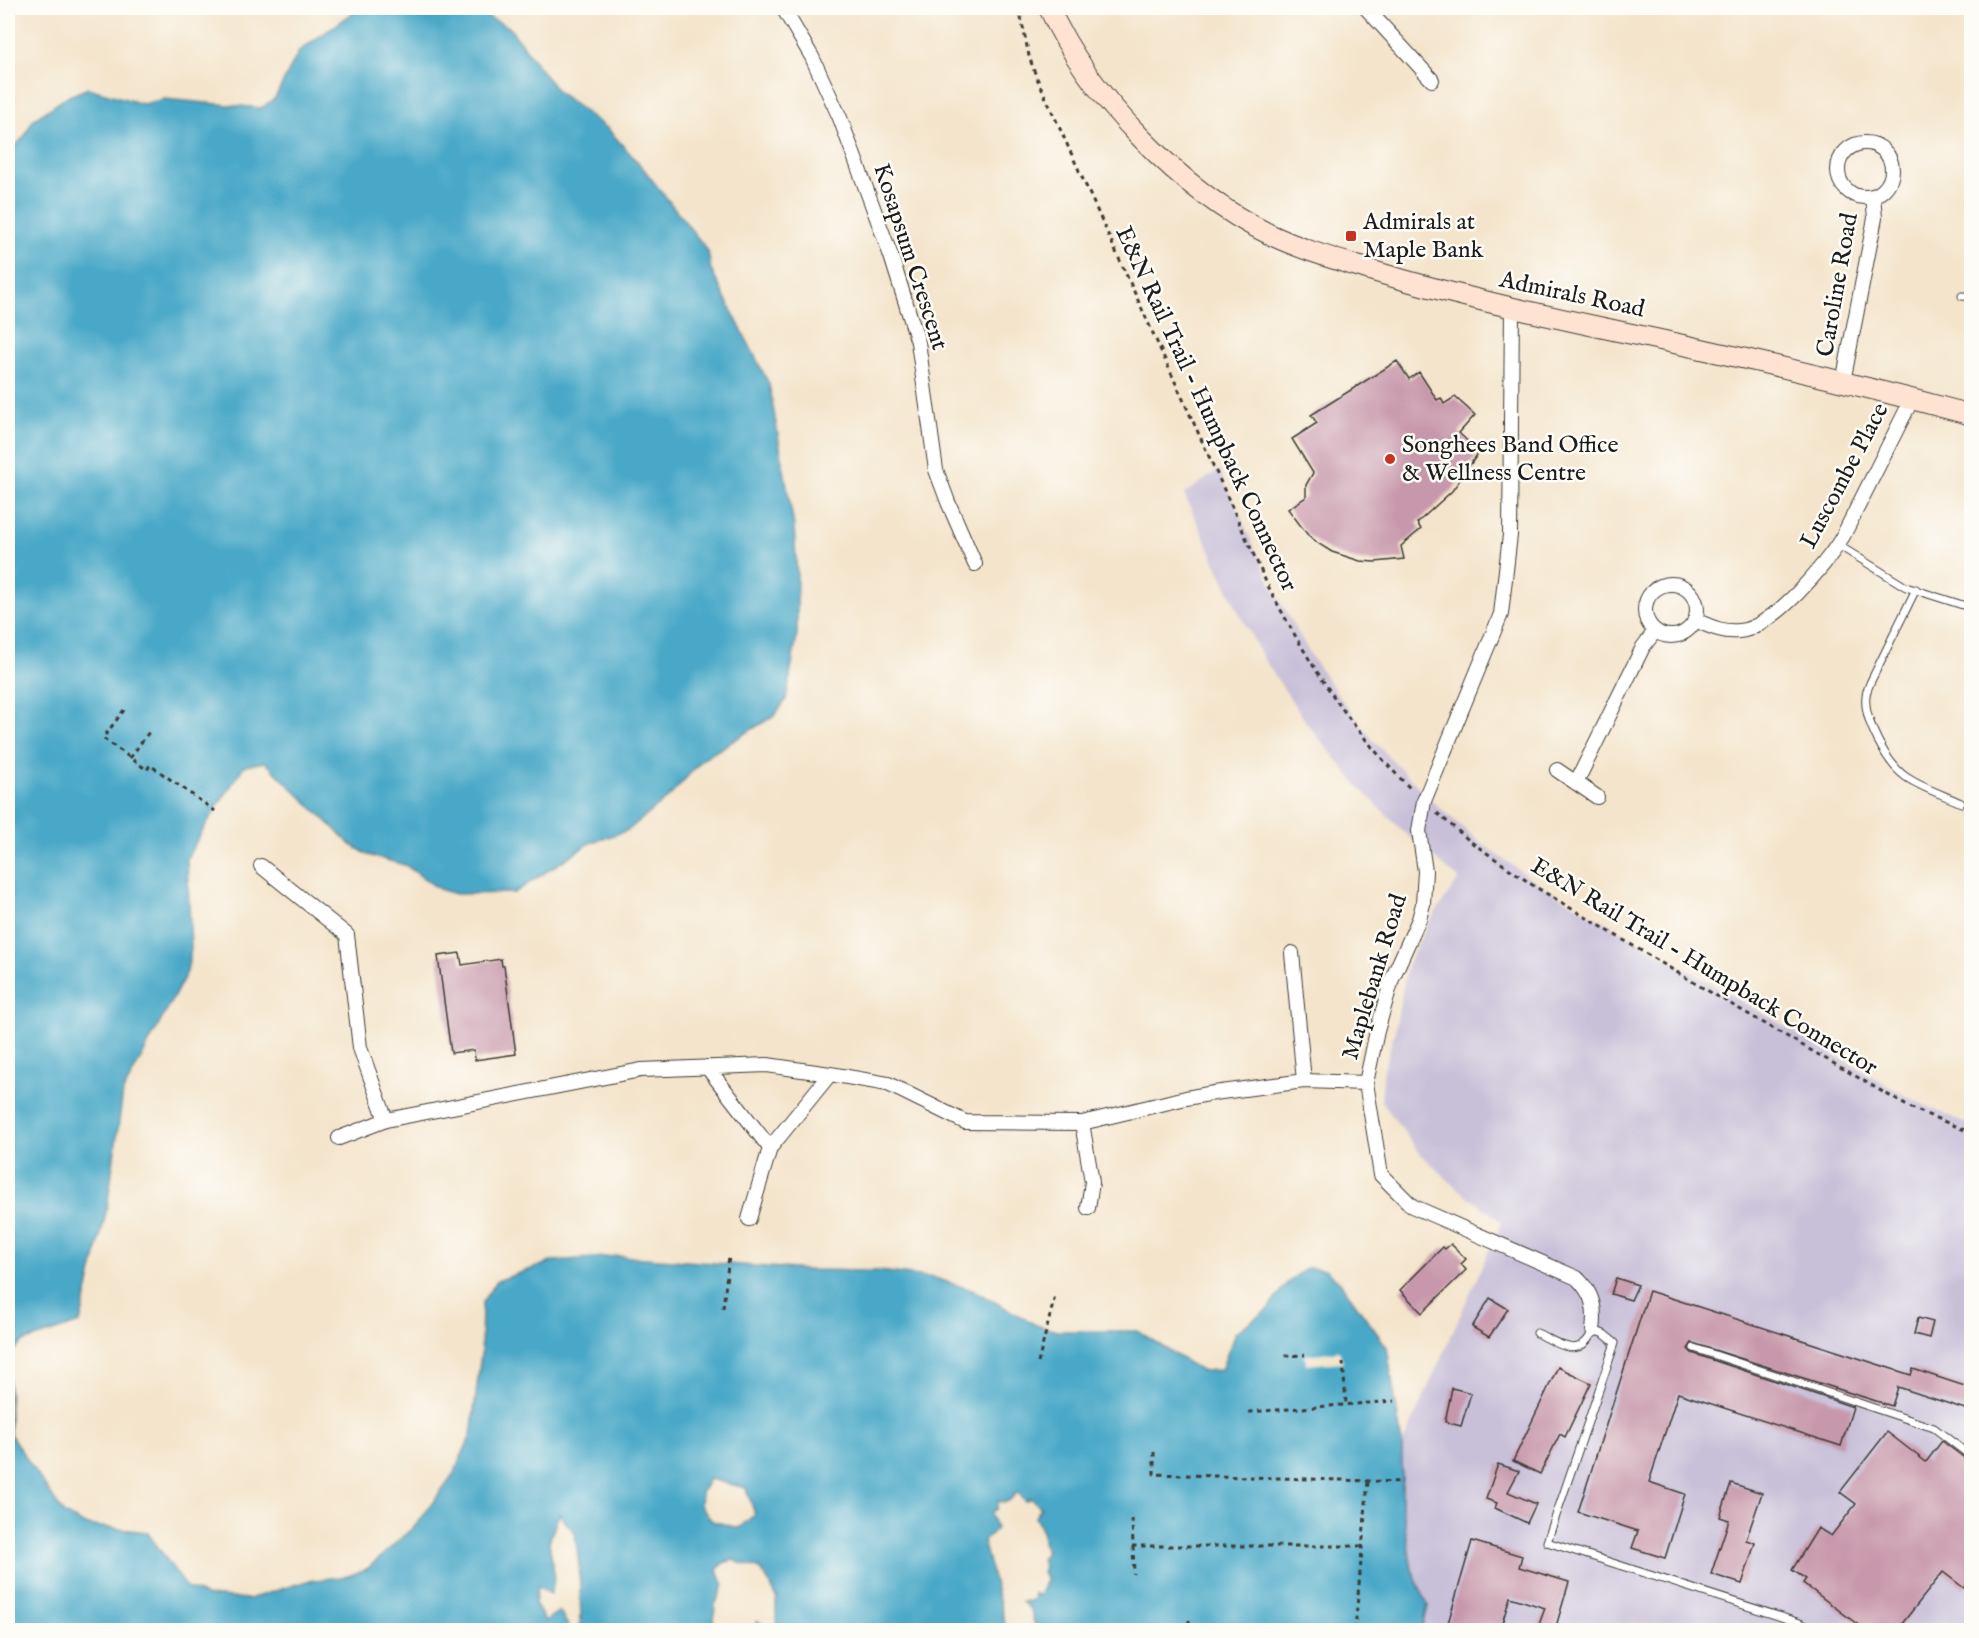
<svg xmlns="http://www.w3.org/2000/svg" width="1979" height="1638" font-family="'IM FELL English',serif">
	<rect width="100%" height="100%" fill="#fdfcf7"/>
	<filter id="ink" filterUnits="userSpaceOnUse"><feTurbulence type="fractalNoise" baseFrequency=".0167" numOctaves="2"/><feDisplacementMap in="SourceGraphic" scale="12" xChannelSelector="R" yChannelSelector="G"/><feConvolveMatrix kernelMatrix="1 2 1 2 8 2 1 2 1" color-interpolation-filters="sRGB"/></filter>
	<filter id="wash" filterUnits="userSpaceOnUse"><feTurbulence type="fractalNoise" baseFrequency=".008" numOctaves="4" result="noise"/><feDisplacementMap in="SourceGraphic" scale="24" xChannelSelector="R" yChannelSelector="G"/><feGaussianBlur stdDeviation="1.35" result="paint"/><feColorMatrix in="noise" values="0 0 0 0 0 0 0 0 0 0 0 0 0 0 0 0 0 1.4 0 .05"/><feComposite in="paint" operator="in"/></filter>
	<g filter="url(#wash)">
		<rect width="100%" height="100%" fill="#f4e4cb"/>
		<!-- industrial -->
		<path fill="#c8bfd8" d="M1219,470L1275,592L1313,659L1342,700L1373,740L1432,801L1477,840L1530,878L1560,896L1888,1086L1928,1107L1971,1125V1630H1422L1428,1606L1412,1570L1402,1506V1445L1502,1222L1458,1189L1433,1166L1419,1152L1381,1101L1384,1069L1395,1031L1407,966L1429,922L1459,879L1406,834L1359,787L1308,725L1263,658L1238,611L1184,494Z"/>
		<!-- water -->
		<path fill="#48a8c7" stroke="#326272" stroke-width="1.5" fill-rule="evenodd" d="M360,8H470L509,27L557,91L608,129L642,167L708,251L711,270L769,384L794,526L797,577V635L786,700L774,716L703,759L669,797L628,830L590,843L514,893L456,894L439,889L405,865L368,855L350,844L265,762L244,766L210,818L187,858L191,949L187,972L123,1092L107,1208L80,1323L23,1342L9,1356L10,1434L64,1514L85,1525L147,1532L187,1588L206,1596L249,1599L307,1581L348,1576L367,1569L418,1523L454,1473L471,1435L481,1353L482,1302L497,1281L554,1261L618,1256L808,1270L879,1271L935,1278L975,1291L1036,1325L1057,1331H1138L1201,1371L1221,1370L1235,1333L1268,1309L1289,1281L1307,1268L1325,1269L1340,1282L1387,1347L1402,1445V1506L1412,1570L1428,1606L1422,1630H1036L1031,1610L1022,1602L1033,1600L1034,1593L1039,1596L1047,1578L1042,1573L1044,1566L1041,1559L1046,1552L1043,1542V1533L1035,1517L1041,1508L1031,1498L1026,1501L1017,1492L1010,1500L1004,1503L998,1501L997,1509L991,1512L996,1529L983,1541L1007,1630H752L758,1621L766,1628L776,1625C778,1615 774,1607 777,1597C771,1589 766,1572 758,1568C750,1565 741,1564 733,1560L723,1563L717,1570L724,1585L715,1605L713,1630H576L581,1621L579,1565L575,1533L559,1514L549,1542L555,1579L550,1594L538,1586L535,1604L545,1621L559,1611L571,1630H8V150H11L24,137L33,120L67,97L88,88L143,104L164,99L261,108L275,98L299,51ZM709,1479L746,1488L755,1514L739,1528L712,1521L700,1505L701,1493Z"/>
		<!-- pier -->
		<path fill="#f4e4cb" d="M1339,1351L1343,1362L1306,1365L1305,1355Z"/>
		<g id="blocks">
			<!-- building -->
			<path fill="#c798ab" d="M1397,361L1409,379L1419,372L1437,400L1441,398L1444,404L1455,397L1475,415L1459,433L1479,452L1452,491L1417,523L1421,529L1401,546L1404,559L1375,562L1360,561L1332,552L1319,544L1307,534L1288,509L1306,497V485L1313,473L1292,439L1317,423L1311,415Z
				M460,953L462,965L501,959L502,966H504L516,1054L475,1060L474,1050L451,1053L438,956Z
				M1451,1244L1466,1259L1461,1264L1466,1270L1422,1313L1400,1290L1443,1247L1445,1249Z
				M1616,1278L1638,1285L1631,1300L1611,1294Z
				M1649,1291L1911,1375L1913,1369L1971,1388V1411L1898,1387L1892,1406L1692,1343L1688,1349L1692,1353L1853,1407L1841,1446L1678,1393L1649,1482L1685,1494L1665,1558L1632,1548L1638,1531L1578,1512Z
				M1490,1298L1508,1309L1489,1337L1472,1327Z
				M1918,1318L1933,1322L1929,1338L1914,1334Z
				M1558,1367L1591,1383L1565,1437L1560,1434L1540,1474L1513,1461Z
				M1452,1388L1471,1393L1461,1426L1445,1422Z
				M1887,1432L1926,1462L1942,1441L1971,1463V1579L1964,1588L1943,1572L1897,1630H1865L1803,1583L1806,1579L1792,1570L1818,1528L1831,1536L1856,1504L1840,1492Z
				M1498,1464L1519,1471L1508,1492L1536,1504L1527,1523L1495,1508L1497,1503L1486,1499Z
				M1731,1483L1762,1493L1746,1540L1755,1543L1742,1584L1711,1574L1729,1520L1720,1517Z
				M1472,1541L1522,1556L1519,1567L1569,1582L1555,1630H1537L1545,1608L1510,1597L1500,1630H1446Z"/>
		</g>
	</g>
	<g filter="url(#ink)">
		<use href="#blocks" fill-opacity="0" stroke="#3c3a36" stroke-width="1.5"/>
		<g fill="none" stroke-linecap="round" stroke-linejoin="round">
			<!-- lane casing -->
			<g stroke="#3c3a36" stroke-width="9">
				<path id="lane" d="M1962,296L1972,297
					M1838,545L1906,587L1972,608
					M1916,589L1870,683C1869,687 1866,691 1866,696C1863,719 1887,764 1906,777C1922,788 1944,795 1961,803
					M1537,1333C1560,1344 1580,1361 1593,1330L1604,1334L1615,1343L1547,1542L1800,1623L1815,1630
					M1694,1348L1934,1428L1972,1457"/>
			</g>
			<!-- street casing -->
			<g stroke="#3c3a36" stroke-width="16">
				<path id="street" d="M783,8L812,57L840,118L891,256L918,342L936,470L948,502L975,564
					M1366,8L1432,80
					M1838 170a27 27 0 1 1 54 0a27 27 0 1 1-54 0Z
					M1512,309L1510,535L1501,614L1424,801L1419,831L1425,871L1423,904L1419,919L1392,979L1377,1031L1366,1083L1381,1175L1412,1206L1577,1278C1593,1294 1596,1308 1593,1330
					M1843,382L1875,218L1873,196
					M1645 610a26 26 0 1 1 52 0a26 26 0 1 1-52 0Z
					M1695,620C1709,626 1723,633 1739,631C1773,628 1826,565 1843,536L1912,399
					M1557,770L1597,797
					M1576,783L1643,647L1655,631
					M261,866L347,935L360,1048L386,1120
					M1292,953L1304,1081
					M707,1067L770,1148
					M1082,1123L1092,1182L1088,1208
					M339,1138L386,1120L641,1070L767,1065L830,1074L888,1084L965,1122L1082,1123L1186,1098L1214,1093L1304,1081L1366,1083
					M749,1219L770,1148L830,1074"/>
			</g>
			<!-- secondary casing -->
			<g stroke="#3c3a36" stroke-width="22">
				<path id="secondary" d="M1049,8C1089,96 1182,192 1269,234C1302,250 1338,260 1373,271C1452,295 1532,313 1613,330C1733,355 1853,383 1972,415"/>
			</g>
			<!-- path -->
			<path stroke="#3c3a36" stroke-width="3" stroke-dasharray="4.5 4.5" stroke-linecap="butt" d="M1019,8L1029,56L1036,76L1267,584C1306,659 1350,730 1412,790
				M124,710L103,738L147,770L150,765L215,811
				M130,758L149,732
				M1437,813L1471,842L1534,886L1703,988L1909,1107L1972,1133
				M723,1308L729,1256
				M1285,1356L1305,1355
				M1343,1362L1346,1404
				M1038,1363L1055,1296
				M1249,1412L1395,1401
				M1154,1452V1474L1402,1482
				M1132,1519L1134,1574
				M1132,1546H1363
				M1189,1620V1630
				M1355,1630L1368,1481"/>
			<!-- lane -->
			<use href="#lane" stroke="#fff" stroke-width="7"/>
			<!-- street -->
			<use href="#street" stroke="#fff" stroke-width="14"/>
			<!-- secondary -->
			<use href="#secondary" stroke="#fee3d2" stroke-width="20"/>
		</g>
	</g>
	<!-- markers -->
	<g fill="#c8321e" stroke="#fdfcf7" stroke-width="2">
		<rect x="1345" y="230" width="12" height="12" rx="3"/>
		<circle cx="1390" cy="459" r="6"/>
	</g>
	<g text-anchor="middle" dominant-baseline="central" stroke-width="5" stroke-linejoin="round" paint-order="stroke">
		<!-- poi labels -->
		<g font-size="24" fill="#1c1c1c" stroke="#fdfcf7" text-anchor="start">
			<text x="1363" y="222">Admirals at<tspan x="1363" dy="28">Maple Bank</tspan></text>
			<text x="1402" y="445">Songhees Band Office<tspan x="1402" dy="28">&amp; Wellness Centre</tspan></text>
		</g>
		<!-- street labels -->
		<g font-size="24" fill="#1c1c1c" stroke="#fdfcf7">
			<text transform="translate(910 257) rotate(72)">Kosapsum Crescent</text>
			<text transform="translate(1838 285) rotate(-80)">Caroline Road</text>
			<text transform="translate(1572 295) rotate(12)">Admirals Road</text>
			<text transform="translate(1206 409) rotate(65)">E&amp;N Rail Trail - Humpback Connector</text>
			<text transform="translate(1845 476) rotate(-62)">Luscombe Place</text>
			<text transform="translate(1704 967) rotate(31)">E&amp;N Rail Trail - Humpback Connector</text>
			<text transform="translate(1375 977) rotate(-73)">Maplebank Road</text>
		</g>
	</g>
	<!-- margin -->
	<rect width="1979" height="1638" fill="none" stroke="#fdfcf7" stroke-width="30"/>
</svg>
